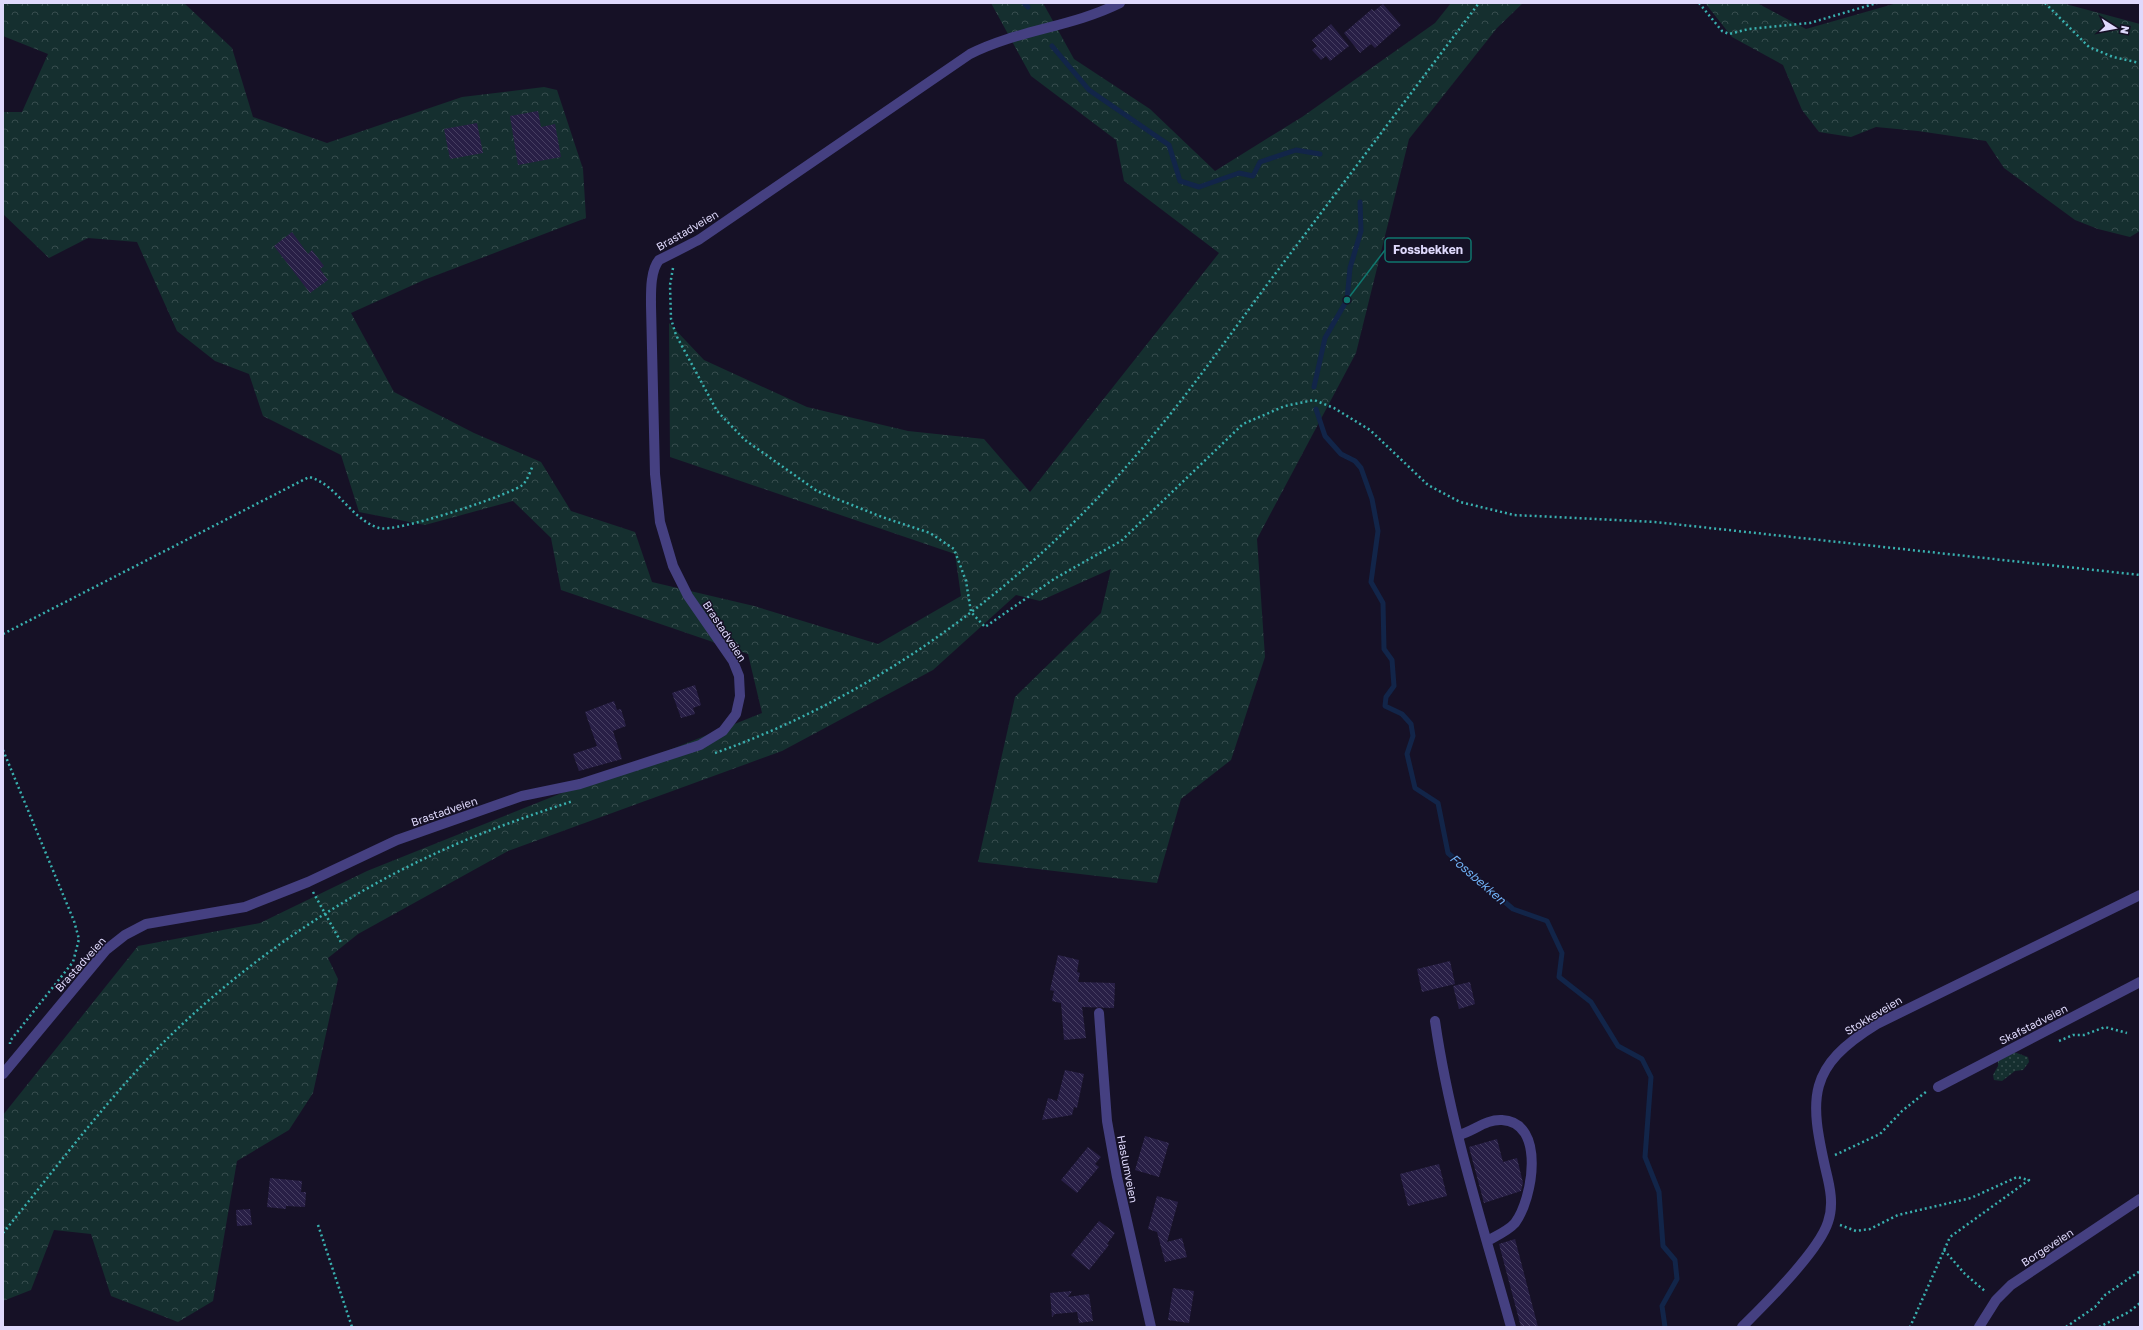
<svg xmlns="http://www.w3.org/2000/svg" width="2143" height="1330" font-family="'Golos Text',sans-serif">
	<defs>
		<pattern id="forest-crowns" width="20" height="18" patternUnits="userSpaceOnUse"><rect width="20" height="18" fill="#152f2f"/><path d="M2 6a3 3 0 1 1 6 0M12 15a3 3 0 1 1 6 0" fill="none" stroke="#374d4e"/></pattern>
		<pattern id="park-dots" width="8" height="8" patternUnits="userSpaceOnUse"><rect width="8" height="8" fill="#152f2f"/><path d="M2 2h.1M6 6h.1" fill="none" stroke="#374d4e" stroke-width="1.8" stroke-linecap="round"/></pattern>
		<pattern id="building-back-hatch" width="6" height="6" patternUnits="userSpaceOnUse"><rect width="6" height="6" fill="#281f46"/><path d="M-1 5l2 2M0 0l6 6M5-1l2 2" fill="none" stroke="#473f62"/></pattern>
	</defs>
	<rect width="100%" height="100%" fill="#161126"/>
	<!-- forest -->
	<path fill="url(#forest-crowns)" d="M3,3H184L232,48L253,117L327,143L462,97L544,87L557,90L583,169L586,218L424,280L351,313L394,392L474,433L541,462L571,511L635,532L652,582L754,606L878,644L961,596L955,554L670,457L669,323L704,360L807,407L908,431L984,439L1030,492L1219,253L1124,181L1116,140L1031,76L991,3H1043L1074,59L1150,109L1215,171L1302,117L1435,23L1451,3H1523L1497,28L1409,139L1356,353L1257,539L1265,657L1231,760L1181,799L1157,883L978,862L1015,697L1101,613L1111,569L1040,601L1016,595L933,670L782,751L508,851L358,934L328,958L338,979L313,1093L289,1130L237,1161L213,1301L178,1322L111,1296L91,1234L54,1230L31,1290L3,1301V1115L138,946L260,923L367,871L762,713L748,654L561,590L551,538L513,501L425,525L359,512L341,455L263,416L249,374L215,361L177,331L137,242L88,238L49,258L3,214V112H22L48,54L3,36Z
		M1705,3H1757L1806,29L1897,3H2062L2140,24V231L2130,237L2098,229L2075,220L2004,168L1986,141L1918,131L1876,127L1851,137L1819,132L1802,110L1783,65L1732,37Z"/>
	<!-- park -->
	<path fill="url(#park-dots)" d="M2014,1052L2028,1057L2029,1062L2023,1070L2015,1071L2002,1081L1994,1080L1993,1075L1998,1066V1061Z"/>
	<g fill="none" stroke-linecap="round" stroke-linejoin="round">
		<!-- stream -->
		<path stroke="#122549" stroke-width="5" d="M1024,3L1028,7
			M1052,46L1089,90L1169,145L1180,181L1199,187L1239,173L1253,176L1260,162L1296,150L1320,154
			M1314,387L1325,338L1347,300L1350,268L1361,231L1360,202
			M1316,409L1325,436L1341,454L1355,461L1361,468L1372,499L1378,531L1371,582L1383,603L1384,649L1392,660L1394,686L1386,697L1385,706L1402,714L1411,724L1413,736L1407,754L1415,788L1438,803L1448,853L1513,909L1547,921L1562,953L1559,977L1591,1002L1618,1046L1642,1059L1651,1077L1645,1157L1659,1192L1663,1246L1675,1260L1677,1279L1662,1306L1665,1327"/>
	</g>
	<!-- building -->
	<path fill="url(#building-back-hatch)" d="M1383,4L1401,25L1375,48L1371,44L1360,53L1344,33L1372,9L1374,11Z
		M1331,24L1349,46L1330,61L1326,56L1321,60L1312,50L1317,46L1312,40Z
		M538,111L541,127L555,124L561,157L518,165L510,116Z
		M477,123L483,153L450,159L444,129Z
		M292,232L308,254L312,250L324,266L320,269L328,280L310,293L274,246Z
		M695,685L701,705L693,708L695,714L681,718L672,693Z
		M614,701L617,710L621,709L626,726L613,731L622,759L579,771L573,754L597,746L585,712Z
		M1058,955L1079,960L1077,972L1080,973L1078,982L1115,983L1114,1008L1082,1007L1086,1038L1064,1040L1061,1003L1052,1001L1054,991L1050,990Z
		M1450,961L1455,984L1422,992L1417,969Z
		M1470,982L1475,1004L1459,1009L1453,986Z
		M1065,1070L1084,1074L1077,1108L1074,1107L1072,1115L1042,1120L1048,1098L1057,1101Z
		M1145,1136L1169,1143L1159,1177L1135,1170Z
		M1497,1139L1503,1162L1517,1158L1523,1183L1521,1191L1484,1203L1469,1147Z
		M1088,1147L1101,1157L1095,1164L1099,1167L1077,1193L1061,1180Z
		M1439,1164L1447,1196L1408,1206L1400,1174Z
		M270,1178L302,1181L301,1192H306L305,1207L286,1206V1209L267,1207Z
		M1157,1196L1178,1202L1167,1242L1182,1238L1187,1257L1165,1262L1157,1232L1148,1229Z
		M250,1209L252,1225L237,1226L236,1210Z
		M1099,1221L1115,1233L1107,1244L1109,1245L1089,1270L1071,1255Z
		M1515,1239L1538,1327H1521L1499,1244Z
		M1173,1288L1194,1291L1189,1323L1168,1320Z
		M1072,1291L1068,1297L1089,1294L1093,1321L1079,1323L1077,1312L1055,1314L1052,1317L1050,1293Z"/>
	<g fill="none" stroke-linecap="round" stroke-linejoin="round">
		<!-- path -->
		<path stroke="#39b0af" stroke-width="2.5" stroke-dasharray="2 3" stroke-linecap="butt" d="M1699,3L1722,31L1729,34L1749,29L1810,23L1877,3
			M2045,3L2089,47L2113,57L2140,63
			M673,268L670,285L671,319L676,335L717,411L745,440L817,491L882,517L930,533L954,549L966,581L971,612L985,627L1054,579L1121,541L1243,424L1285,406L1314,400L1334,408L1370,430L1428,485L1460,502L1514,515L1655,522L2140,575
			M3,634L309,477C337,484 350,519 379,528C396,533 503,497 521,486C527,482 530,472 533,465
			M3,750L74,921L79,939L73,962L10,1041V1044
			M715,753C885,693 1035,578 1149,440C1194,387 1233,330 1275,274C1343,184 1411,93 1479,3
			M2059,1041L2073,1035H2084L2105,1027L2127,1033
			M1835,1155L1880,1134L1902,1111L1927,1091
			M318,1225L352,1327
			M1840,1225L1856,1231L1870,1229L1898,1215L1971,1198L2017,1177L2029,1180L1950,1237L1910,1327
			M3,1233C53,1172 101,1107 156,1050C232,972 331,902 430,856C476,834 525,817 573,801
			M1944,1250L1965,1274L1986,1292
			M2066,1327L2095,1307L2105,1295L2140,1271
			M2099,1327L2129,1312L2140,1303"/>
		<!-- minor -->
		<path stroke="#454081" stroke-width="10" d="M1099,1013L1107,1121L1117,1177L1151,1327
			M1435,1021C1450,1125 1483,1226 1511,1327
			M3,1074L106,950L125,935L146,924L245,907L308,882L397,840L522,796L580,784L700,745L723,731L736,714L740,696L739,676L733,661L688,596L673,566L660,522L655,474L651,306C651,293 650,271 659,260C661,259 695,242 700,239L970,54C1017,30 1072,27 1120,3
			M1938,1087L2140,982
			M1459,1135C1474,1131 1486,1119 1502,1120C1546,1122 1533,1199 1515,1223C1508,1231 1496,1236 1487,1241
			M1742,1327C1765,1304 1819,1251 1828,1222C1834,1205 1830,1187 1826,1171C1809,1097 1807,1067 1877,1024L2140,895
			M1979,1327L1996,1300L2011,1285L2140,1199"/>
		<!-- path-bridge -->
		<path stroke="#39b0af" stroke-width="2.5" stroke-dasharray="2 3" stroke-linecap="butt" d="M313,892L342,944"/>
	</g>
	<g text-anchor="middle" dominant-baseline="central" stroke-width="3" stroke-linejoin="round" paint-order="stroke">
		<!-- street labels -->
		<g font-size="11" fill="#dfd9fc" stroke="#161126">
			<text transform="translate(687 230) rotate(-30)">Brastadveien</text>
			<text transform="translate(725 631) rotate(57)">Brastadveien</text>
			<text transform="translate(444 811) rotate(-19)">Brastadveien</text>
			<text transform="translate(80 964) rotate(-48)">Brastadveien</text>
			<text transform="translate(1873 1015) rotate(-31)">Stokkeveien</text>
			<text transform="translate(2033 1024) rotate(-27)">Skafstadveien</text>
			<text transform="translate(1128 1169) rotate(79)">Haslumveien</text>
			<text transform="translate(2047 1247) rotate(-33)">Borgeveien</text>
		</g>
		<!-- water labels -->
		<g font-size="12" font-style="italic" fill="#6fb0f4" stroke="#161126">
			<text transform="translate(1478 879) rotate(41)">Fossbekken</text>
		</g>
	</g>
	<!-- callouts -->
	<path fill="none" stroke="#0f766e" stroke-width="1.5" d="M1347 300L1385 250"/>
	<circle fill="#0f766e" stroke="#161126" stroke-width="1.5" cx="1347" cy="300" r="4"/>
	<rect fill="#161126" stroke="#0f766e" stroke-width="1.5" x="1385" y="238" width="86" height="24" rx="4"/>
	<g font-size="12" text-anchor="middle" font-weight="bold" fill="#dfd9fc">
		<text x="1428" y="254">Fossbekken</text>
	</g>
	<!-- border -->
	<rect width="2143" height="1330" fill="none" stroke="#dfd9fc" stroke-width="8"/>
	<!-- north arrow -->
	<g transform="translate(2115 28) rotate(101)" stroke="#161126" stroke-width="3" paint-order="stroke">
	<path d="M0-3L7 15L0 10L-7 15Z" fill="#dfd9fc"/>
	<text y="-6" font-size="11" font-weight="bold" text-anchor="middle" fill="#dfd9fc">N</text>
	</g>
</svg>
